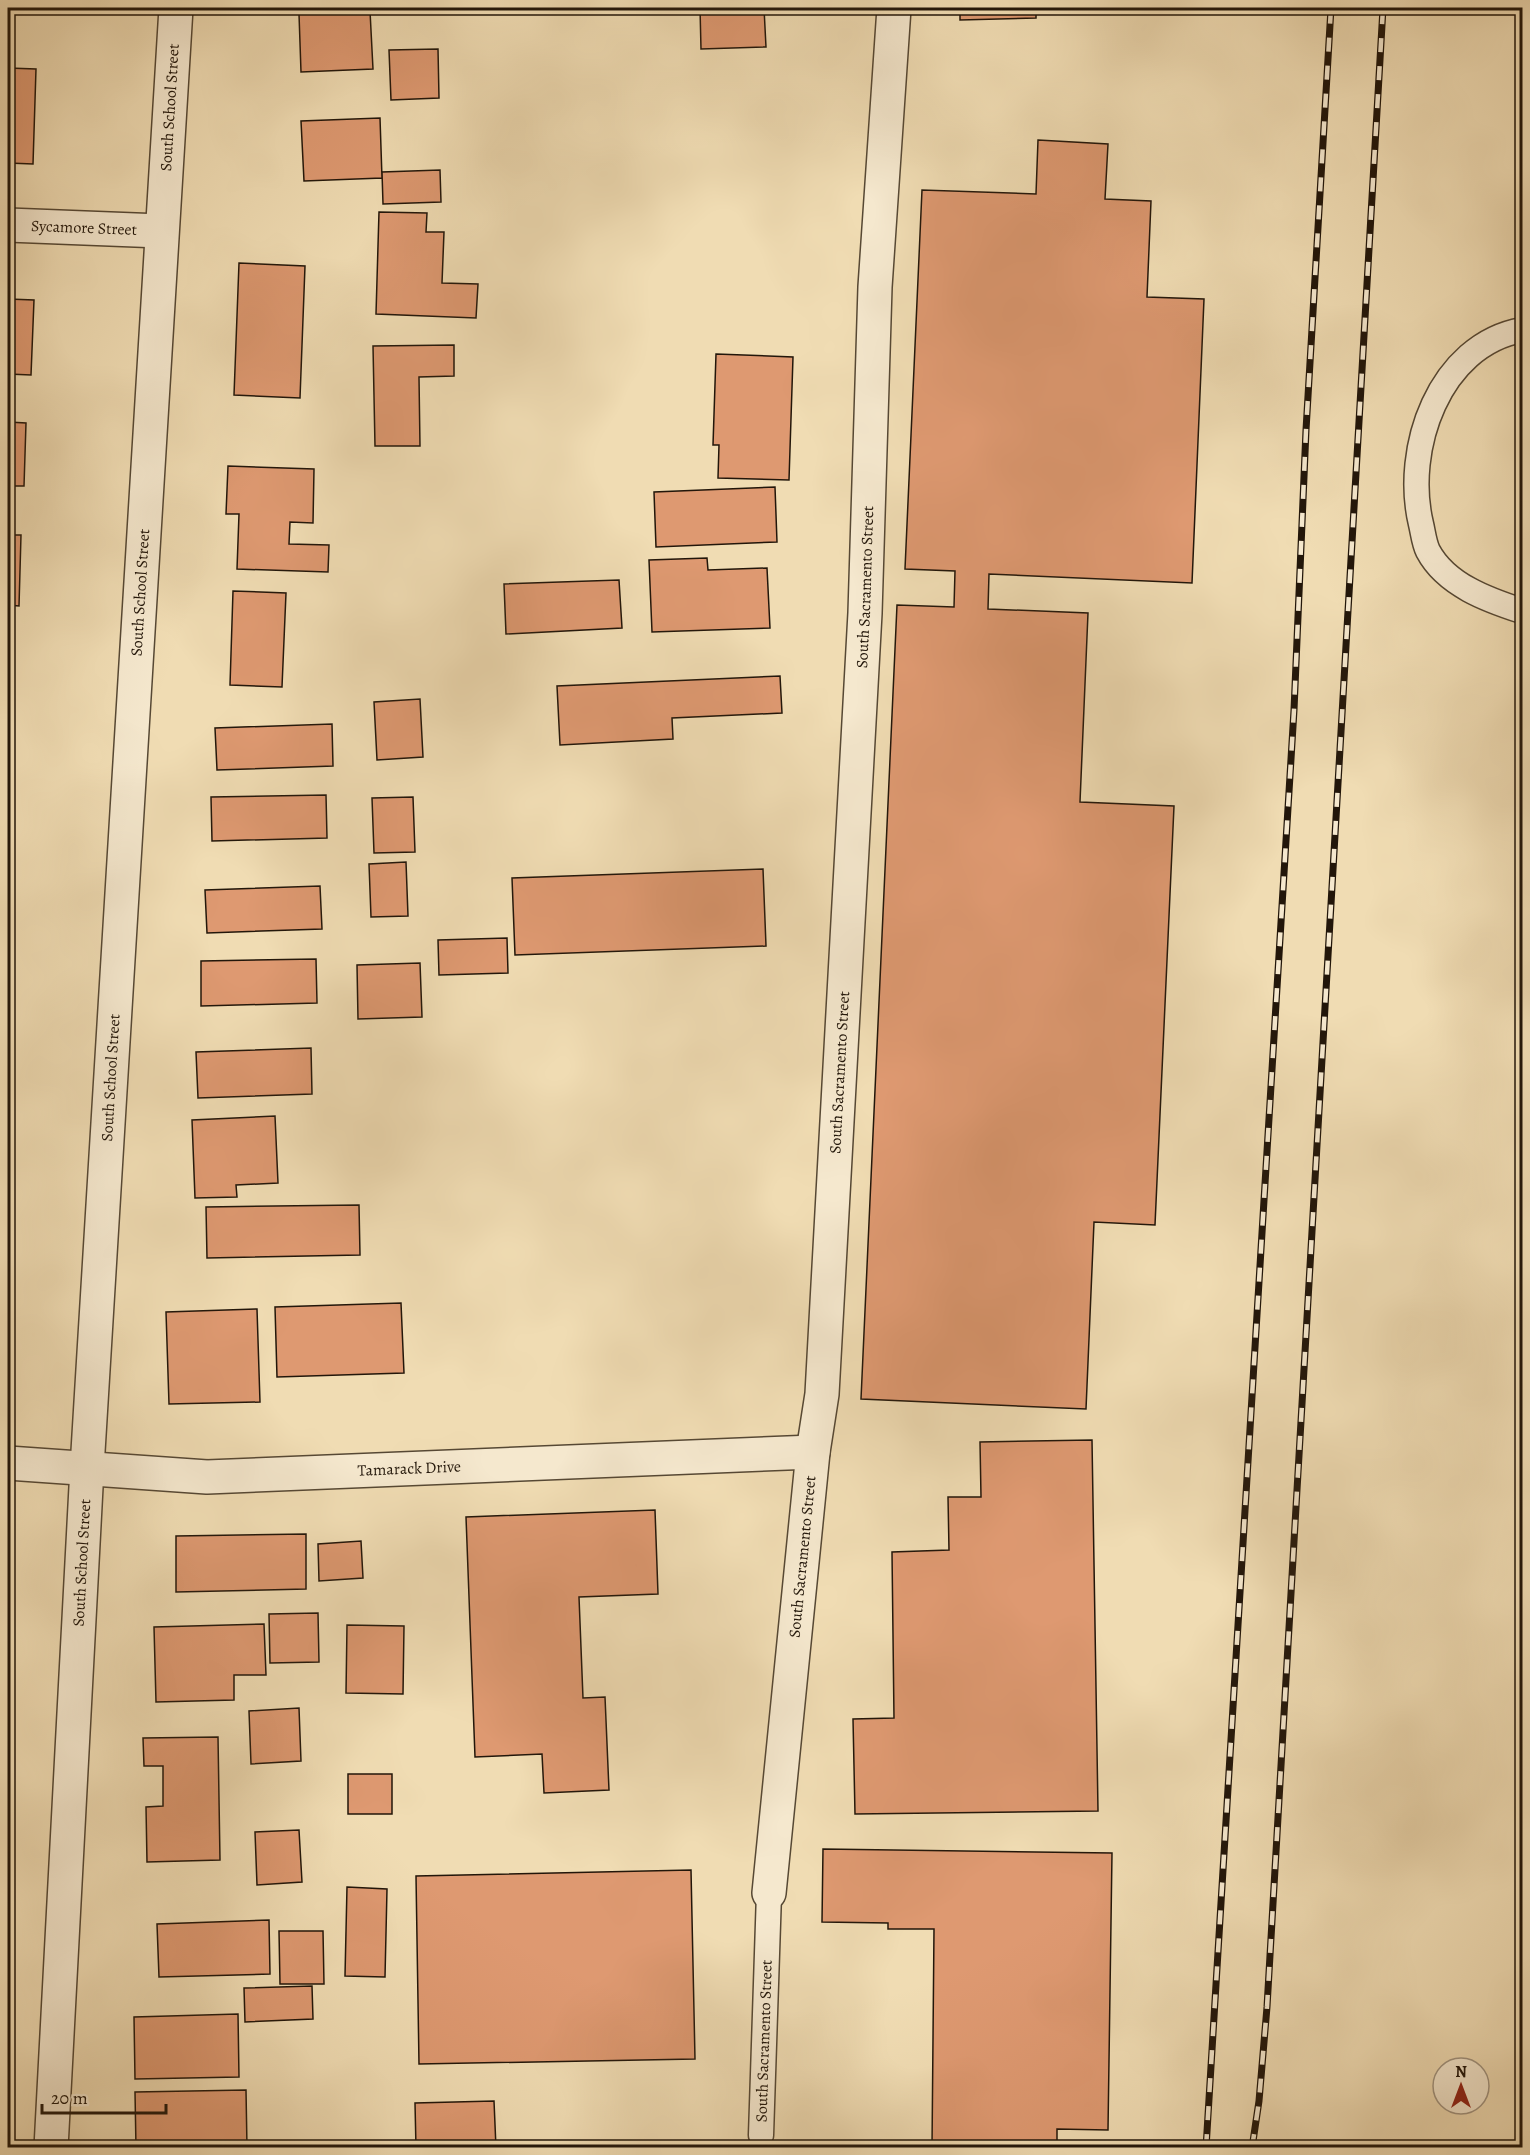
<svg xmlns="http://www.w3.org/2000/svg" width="1530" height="2155" font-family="Alegreya,serif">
	<rect width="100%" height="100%" fill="#f0dcb3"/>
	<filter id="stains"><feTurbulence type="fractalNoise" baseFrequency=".00333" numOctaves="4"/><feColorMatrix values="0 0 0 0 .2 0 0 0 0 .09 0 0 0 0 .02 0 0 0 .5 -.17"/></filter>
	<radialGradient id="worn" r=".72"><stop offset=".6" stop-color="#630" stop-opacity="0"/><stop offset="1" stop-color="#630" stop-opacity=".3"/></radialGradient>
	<!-- building -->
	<path fill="#de9971" stroke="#22160a" stroke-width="1.5" d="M700,8H764L766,47L701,49Z
		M960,8H1036V18L960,20Z
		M370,11L373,69L301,72L299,14Z
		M438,49L439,98L391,100L389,50Z
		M8,68L36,69L33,164L8,163Z
		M380,118L382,178L304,181L301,121Z
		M1038,140L1108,144L1105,199L1151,201L1147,297L1204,299L1192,583L989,574L988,609L1088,613L1080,802L1174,806L1155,1225L1094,1222L1086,1409L861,1399L897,605L954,607L955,571L905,569L922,190L1036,194Z
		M440,170L441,202L383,204L382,172Z
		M379,212L427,213L426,232H444L442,283L478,284L476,318L376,314Z
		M239,263L305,266L300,398L234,395Z
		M8,299L34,300L31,375L8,374Z
		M454,345V376L419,377L420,446H375L373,346Z
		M716,354L793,357L789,480L718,478L719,445H713Z
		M8,422L26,423L24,486H8Z
		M228,466L314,469L313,523L290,522L289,544L329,545L328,572L237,569L239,514H226Z
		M775,487L777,542L656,547L654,492Z
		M8,535H21L19,606L8,605Z
		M707,558L708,570L767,568L770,628L652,632L649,560Z
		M619,580L622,628L506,634L504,584Z
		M233,591L286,593L282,687L230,685Z
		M8,628H11L8,695Z
		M780,676L782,713L672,718L673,739L560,745L557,686Z
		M420,699L423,757L377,760L374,702Z
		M332,724L333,766L217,770L215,728Z
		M326,795L327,838L212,841L211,797Z
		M413,797L415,852L374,853L372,798Z
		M406,862L408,916L371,917L369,864Z
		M763,869L766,946L515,955L512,878Z
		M320,886L322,929L207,933L205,890Z
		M507,938L508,973L439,975L438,940Z
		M316,959L317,1003L201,1006V961Z
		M420,963L422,1017L358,1019L357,965Z
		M311,1048L312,1094L198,1098L196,1052Z
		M275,1116L278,1183L236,1185L237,1197L195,1198L192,1120Z
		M359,1205L360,1255L207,1258L206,1207Z
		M401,1303L404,1373L277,1377L275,1307Z
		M257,1309L260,1402L169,1404L166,1312Z
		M1092,1440L1098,1811L855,1814L853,1719L894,1718L892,1552L949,1550L948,1497H981L980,1442Z
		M655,1510L658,1594L579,1597L583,1698L605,1697L609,1790L544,1793L542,1754L475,1757L466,1517Z
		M306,1534V1589L176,1592V1536Z
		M361,1541L363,1578L319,1581L318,1544Z
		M318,1613L319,1662L270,1663L269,1614Z
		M264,1624L266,1675H234V1700L156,1702L154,1627Z
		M347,1625L404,1626L403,1694L346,1693Z
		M299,1708L301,1761L251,1764L249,1711Z
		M218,1737L220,1860L147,1862L146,1807L163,1806V1766H144L143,1738Z
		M348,1774H392V1814H348Z
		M299,1830L302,1882L257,1885L255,1832Z
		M823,1849L1112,1853L1108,2130L1057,2129V2148H932L934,1929H888V1923L822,1922Z
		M691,1870L695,2059L419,2064L416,1876Z
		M347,1887L387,1889L385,1977L345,1976Z
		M269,1920L270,1974L159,1977L157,1924Z
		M279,1931H323L324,1984H280Z
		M312,1986L313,2019L245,2022L244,1988Z
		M238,2014L239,2077L135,2079L134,2017Z
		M246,2090L247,2148H136L135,2092Z
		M494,2101L496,2148H416L415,2103Z"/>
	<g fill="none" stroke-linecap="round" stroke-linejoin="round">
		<!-- service casing -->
		<g stroke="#564834" stroke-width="27">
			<g id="service">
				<path d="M1522,330C1439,345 1403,449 1421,524C1423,532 1424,543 1428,551C1446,585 1488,600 1522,611"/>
				<path id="s1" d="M761,2135L769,1893"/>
			</g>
		</g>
		<!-- minor casing -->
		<g stroke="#564834" stroke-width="36">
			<g id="minor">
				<path id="s2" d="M8,225L161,231"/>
				<path id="s3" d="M8,1463L207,1477L813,1452"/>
				<path id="s4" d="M769,1893L813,1452L822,1394L865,613L875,287L894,8"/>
				<path id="s5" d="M51,2148L87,1468L176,8"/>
			</g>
		</g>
		<!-- service -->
		<use href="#service" stroke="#f5e8ce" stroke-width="24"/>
		<!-- minor -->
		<use href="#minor" stroke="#f5e8ce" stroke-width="33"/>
		<!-- rail casing -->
		<g stroke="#22160a" stroke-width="7">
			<path id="rail" d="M1206,2148L1294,710L1306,430L1331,8
				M1252,2148L1259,2101L1267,2007L1383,8"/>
		</g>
		<!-- rail -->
		<use href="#rail" stroke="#f5e8ce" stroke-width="4.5" stroke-dasharray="14" stroke-linecap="butt"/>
	</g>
	<g text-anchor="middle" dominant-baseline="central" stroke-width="4.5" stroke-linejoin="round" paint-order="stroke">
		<!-- street labels -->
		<g font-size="16" fill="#22160a" stroke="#f5e8ce">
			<text stroke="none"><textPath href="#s5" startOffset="2044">South School Street</textPath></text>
			<text stroke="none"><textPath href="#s2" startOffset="76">Sycamore Street</textPath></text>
			<text stroke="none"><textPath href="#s4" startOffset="1310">South Sacramento Street</textPath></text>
			<text stroke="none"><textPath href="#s5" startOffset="1558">South School Street</textPath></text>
			<text stroke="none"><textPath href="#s4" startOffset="824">South Sacramento Street</textPath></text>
			<text stroke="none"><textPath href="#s5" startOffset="1072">South School Street</textPath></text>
			<text stroke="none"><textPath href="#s3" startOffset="402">Tamarack Drive</textPath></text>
			<text stroke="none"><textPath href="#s4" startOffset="338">South Sacramento Street</textPath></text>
			<text stroke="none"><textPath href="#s5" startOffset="586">South School Street</textPath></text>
			<text stroke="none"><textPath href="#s1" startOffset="94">South Sacramento Street</textPath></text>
		</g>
	</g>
	<!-- margin -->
	<rect width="1530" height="2155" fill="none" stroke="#f0dcb3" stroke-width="30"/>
	<rect x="9" y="9" width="1512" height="2137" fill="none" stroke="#22160a" stroke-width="3"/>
	<rect x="15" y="15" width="1500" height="2125" fill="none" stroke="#22160a" stroke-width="1.5"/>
	<!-- north arrow -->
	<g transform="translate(1461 2086)"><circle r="28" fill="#f5e8ce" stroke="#a19480" stroke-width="1.5"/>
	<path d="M0-4.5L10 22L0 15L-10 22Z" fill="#8f2418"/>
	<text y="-9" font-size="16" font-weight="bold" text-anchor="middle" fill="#22160a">N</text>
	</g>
	<!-- scale -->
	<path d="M42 2104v9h124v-9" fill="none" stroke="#22160a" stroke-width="3"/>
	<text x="51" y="2104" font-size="18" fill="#22160a" stroke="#f5e8ce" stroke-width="4.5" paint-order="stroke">20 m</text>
	<rect width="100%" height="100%" filter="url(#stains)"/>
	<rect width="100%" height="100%" fill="url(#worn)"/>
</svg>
